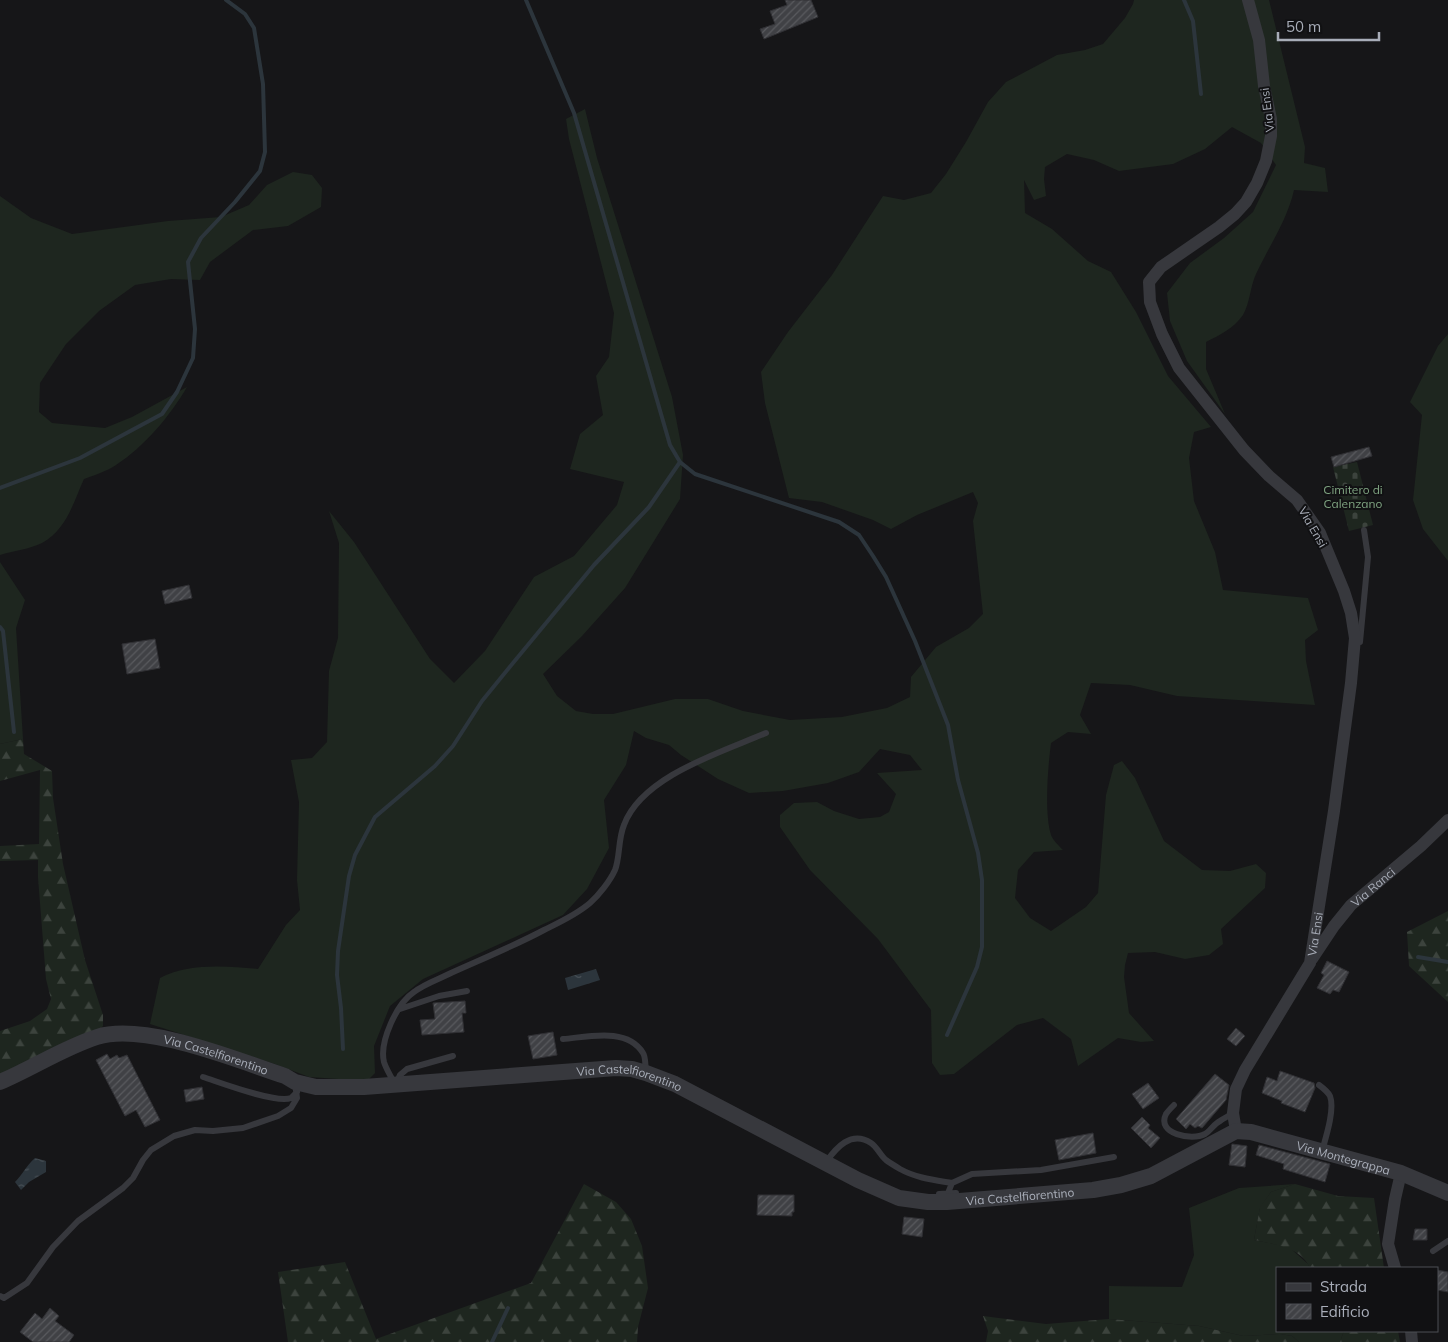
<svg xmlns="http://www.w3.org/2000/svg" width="1448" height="1342" font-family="Mulish,sans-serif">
	<defs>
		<pattern id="forest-firs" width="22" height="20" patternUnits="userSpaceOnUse" patternTransform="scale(1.25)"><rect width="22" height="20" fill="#1e261f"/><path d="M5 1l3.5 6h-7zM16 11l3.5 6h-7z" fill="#3c433d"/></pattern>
		<pattern id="cemetery-stones" width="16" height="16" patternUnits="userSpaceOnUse" patternTransform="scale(1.25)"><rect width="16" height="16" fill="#1e261f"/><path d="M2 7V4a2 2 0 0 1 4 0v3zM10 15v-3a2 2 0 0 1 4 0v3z" fill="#3c433d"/></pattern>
		<pattern id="water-ripples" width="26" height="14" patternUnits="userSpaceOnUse" patternTransform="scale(1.25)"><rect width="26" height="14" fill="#2c353c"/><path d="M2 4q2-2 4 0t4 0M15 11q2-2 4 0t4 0" fill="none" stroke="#485056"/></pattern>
		<pattern id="building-hatch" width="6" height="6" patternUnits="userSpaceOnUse" patternTransform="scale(1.25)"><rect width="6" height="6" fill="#404145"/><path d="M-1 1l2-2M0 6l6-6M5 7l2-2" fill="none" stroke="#595a5e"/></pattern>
	</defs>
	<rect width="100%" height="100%" fill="#161618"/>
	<!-- grass -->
	<path fill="#1e261f" d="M1134,0H1269L1305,147L1304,163L1325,168L1328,192L1294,190C1287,221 1269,246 1256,274C1250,287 1250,303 1243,315C1234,328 1220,335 1206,342V369L1225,414L1187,361L1170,321L1167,293L1190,263L1224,238L1253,212L1276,165L1261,143L1232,127L1205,149L1173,164L1119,171L1094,160L1067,154L1045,167L1044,179L1046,196L1034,200L1024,180L1025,213L1052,229L1088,261L1111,272L1136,312L1168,376L1211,427L1194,432L1189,458L1194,501L1215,552L1223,590L1308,598L1318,630L1305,640L1306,661L1315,705L1177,696L1130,685L1091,683L1080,715L1091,734L1068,732L1051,743C1048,767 1044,812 1051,835C1053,840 1059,846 1063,850L1034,852L1018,870L1015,898L1030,918L1051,931L1086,907L1098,893L1106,795L1114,765L1122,761L1135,778L1164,841L1202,870L1230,871L1256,864L1266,873L1265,888L1221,929L1223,944L1209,955L1185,959L1155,952L1128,953L1125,965L1124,977L1129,1013L1154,1041L1141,1042L1118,1038L1078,1066L1071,1039L1043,1018L1017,1025L954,1074L940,1075L932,1063L931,1010L878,939L810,870L780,827V815L794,803L817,802L834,811L859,819L880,817L889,812L896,794L877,773L922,770L910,755L880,749L859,772L828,783L783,791L749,793L718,779L681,755L669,745L646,738L634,731L626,765L604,800L609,848L587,889L563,915L423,979L390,1006L374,1046L375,1073L367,1081L309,1077L275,1064L150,1024L160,978C187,963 227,966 258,969L286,925L300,910L297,880L299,802L291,760L312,758L327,742L329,671L338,638L339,543L329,511L354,542L430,659L454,683L485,651L534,577L574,556L617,505L624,482L570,469L580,434L603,415L596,376L609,357L614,313L569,139L566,119L585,109L597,158L672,397L683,455L680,499L625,588L582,636L543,674L557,696L576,711L593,714H613L675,699H708L743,711L790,720L842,717L887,708L910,697L911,677L936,647L969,628L983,614L973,521L978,503L973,492L917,515L891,529L873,520L822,502L789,498L765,403L761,372L788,332L832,275L883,196L904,200L931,193L946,174L966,142L988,102L1006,82L1057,55L1085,50L1103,44L1125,18L1133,4Z
		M293,172L312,175L322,188L321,207L288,226L253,230L210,262L200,280L171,279L135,285L99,311L66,344L40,383L39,412L52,423L105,428L132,417L187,387C170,416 145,446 116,465C107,471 95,475 84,479C73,503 67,529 42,543C30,549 13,551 0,555V196L31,218L72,234L168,221L221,217L249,205L267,185Z
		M1448,334V561L1423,529L1413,500L1422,415L1410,402L1438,346Z
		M0,562L25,600L16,628L23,739L0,744Z
		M1295,1184L1271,1192L1260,1208L1254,1240L1289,1247L1308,1264L1310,1268H1277V1331H1344L1340,1342H1299L1292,1336L1280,1334L1243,1336L1199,1326L1109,1319V1286L1182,1287L1194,1255L1189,1208L1239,1188Z"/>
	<!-- forest -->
	<path fill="url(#forest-firs)" d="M23,739L24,754L52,771L53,798L63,864L85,960L103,1015V1026L99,1030L0,1076V1031L30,1021L47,1009L51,999L46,979L38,877V860L0,861V846L39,844L40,770L0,781V744Z
		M1448,911V1002L1409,966L1407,932Z
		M584,1184L616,1202L631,1219L642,1246L648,1288L638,1327L637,1342H288L278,1272L345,1262L376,1339L531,1283Z
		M1295,1184L1338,1196L1374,1198L1384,1268H1310C1301,1247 1273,1244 1254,1240L1260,1207L1271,1192Z
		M983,1316L1046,1324L1109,1319L1199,1326L1243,1336L1280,1334L1292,1336L1299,1342H986L988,1331Z
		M1344,1331H1398L1400,1342H1340Z"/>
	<!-- cemetery -->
	<path fill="url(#cemetery-stones)" d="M1357,462L1373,525L1349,531L1333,467Z"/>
	<!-- water -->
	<path fill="url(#water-ripples)" d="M596,969L600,980L568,990L565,978Z
		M35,1158L46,1161V1172L29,1182L21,1190L15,1182C23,1174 26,1166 35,1158Z"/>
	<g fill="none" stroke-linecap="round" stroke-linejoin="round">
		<!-- stream -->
		<path stroke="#2c353c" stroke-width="4" d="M526,0L574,113L670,445L680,462L695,474L839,522L859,535L873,556L886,577L915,641L948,725L958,780L978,853L982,880V947L977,967L947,1035
			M1184,0L1193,21L1201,94
			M0,488L80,458L162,414L177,392L193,358L195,329L188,262L201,238L235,202L260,171L265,152L263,84L254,28L245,14L226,0
			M0,627L3,631L14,732
			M1418,957L1448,962
			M343,1049L341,1008L337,975L338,951L349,876L355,855L375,817L435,766L453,746L482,701L513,663L594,565L649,507L680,462
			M492,1342L508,1308"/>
	</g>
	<!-- building -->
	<path fill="url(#building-hatch)" stroke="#303034" d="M785,0H811L818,17L764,39L760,29L775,24L770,11L787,5Z
		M1369,447L1372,456L1334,467L1331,457Z
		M189,585L192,598L165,604L162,591Z
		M155,639L160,668L127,674L122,644Z
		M1327,961L1349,972L1339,992L1333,990L1330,994L1317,988L1324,975L1321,973Z
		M465,1001L466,1013H462L464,1032L422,1035L420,1020L435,1019L433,1003Z
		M1236,1028L1245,1036L1236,1046L1227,1039Z
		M553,1032L557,1055L533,1059L528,1036Z
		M107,1054L110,1059L117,1055L119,1058L127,1055L160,1120L145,1127L136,1110L125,1116L96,1060Z
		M1280,1071L1314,1083L1315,1088L1305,1112L1281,1103L1282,1101L1262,1093L1267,1077L1277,1081Z
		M1215,1074L1229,1085L1226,1100L1202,1128L1198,1126L1195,1128L1190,1124L1186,1129L1176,1119Z
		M1148,1083L1159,1098L1143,1109L1132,1094Z
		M202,1087L204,1099L186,1102L184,1090Z
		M1142,1117L1150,1125L1148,1128L1160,1138L1151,1148L1131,1128Z
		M1093,1133L1096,1153L1059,1160L1055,1140Z
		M1232,1144L1247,1146L1245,1167L1229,1165Z
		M1259,1145L1330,1164L1325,1182L1283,1169L1284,1164L1256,1155Z
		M758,1195H794V1212H792V1216L757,1215Z
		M904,1217L924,1219L922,1237L902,1234Z
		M1415,1229H1427V1240H1413Z
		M1437,1270L1448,1272V1292L1437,1290Z
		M50,1308L59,1316L55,1321L74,1335L69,1342H33L20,1332L35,1313L42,1319Z"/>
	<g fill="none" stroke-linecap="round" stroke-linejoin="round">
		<!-- service -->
		<path stroke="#37383d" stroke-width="6" d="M1360,642L1368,557L1364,530
			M400,1009L439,996L467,991
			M563,1039C588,1037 627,1027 643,1053C646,1057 645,1066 646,1072
			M203,1077C219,1082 276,1104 291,1098C293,1096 295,1094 297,1092
			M394,1083C391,1076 386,1069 384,1062C379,1042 397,1003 414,992C424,984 439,979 451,973C482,959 514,946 544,930C560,922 576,915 590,903C599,895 610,881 615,870C620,858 618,839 624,825C642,776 722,752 766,733
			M396,1084L400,1075L407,1069L453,1056
			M1319,1085C1323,1088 1328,1092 1330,1096C1335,1109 1326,1137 1322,1151
			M1174,1105C1172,1107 1168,1111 1166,1114C1156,1134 1192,1141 1205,1134C1210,1131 1214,1124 1220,1121C1224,1118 1229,1116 1233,1113
			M826,1162C836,1148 851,1130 871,1143C877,1147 881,1156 886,1160C890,1163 895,1166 900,1169C916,1178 934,1180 952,1183
			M939,1194L956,1193
			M947,1201L948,1193L952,1183L972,1174L1041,1170L1114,1157
			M1433,1251L1448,1241
			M0,1296L4,1298L27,1283L53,1247L78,1221L123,1188L133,1178L143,1160L151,1150L174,1136L195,1130L213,1131L243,1128L278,1116L291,1108L297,1098L295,1083"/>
		<!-- minor -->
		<g stroke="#37383d" stroke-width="12">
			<path id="s1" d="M1312,959L1334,926L1351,905L1421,846L1448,820"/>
			<path id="s2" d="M1236,1131L1233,1113L1236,1089L1245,1070L1310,963L1334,811L1351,683L1355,638L1351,613L1344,591L1320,533L1297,500L1269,476L1244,450L1179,368L1162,334L1150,302L1149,282L1161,267L1219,227L1235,214L1246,202L1257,183L1266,161L1271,136V119L1264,86L1259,40L1248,0"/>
			<path d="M1395,1268L1388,1244L1395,1199L1401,1173"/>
			<path d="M1411,1331L1412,1342"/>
		</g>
		<!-- tertiary -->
		<path stroke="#37383d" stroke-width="16" id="s3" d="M0,1082C33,1068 63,1048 97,1037C145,1022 236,1060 285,1076L295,1082L316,1087H364L616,1068L632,1069L646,1073L675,1084L858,1180L899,1198L928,1202H947L1093,1190L1121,1185L1151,1176L1236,1131L1251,1132L1401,1173L1448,1193"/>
	</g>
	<g text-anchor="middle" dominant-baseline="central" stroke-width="4" stroke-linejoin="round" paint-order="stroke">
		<!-- street labels -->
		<g font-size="12" fill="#a8adb8" stroke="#111113">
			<text transform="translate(1267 110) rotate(-97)">Via Ensi</text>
			<text transform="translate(1313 527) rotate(60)">Via Ensi</text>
			<text stroke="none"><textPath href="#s1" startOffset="95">Via Ranci</textPath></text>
			<text stroke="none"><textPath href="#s2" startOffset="218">Via Ensi</textPath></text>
			<text stroke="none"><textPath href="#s3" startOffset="229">Via Castelfiorentino</textPath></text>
			<text stroke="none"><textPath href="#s3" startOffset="650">Via Castelfiorentino</textPath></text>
			<text stroke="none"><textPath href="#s3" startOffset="1410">Via Montegrappa</textPath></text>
			<text stroke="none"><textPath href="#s3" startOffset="1070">Via Castelfiorentino</textPath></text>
		</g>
		<!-- park labels -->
		<g font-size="12" fill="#7fa381" stroke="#111113">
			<text x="1353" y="489">Cimitero di<tspan x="1353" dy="14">Calenzano</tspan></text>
		</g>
	</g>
	<!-- legend -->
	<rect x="1276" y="1267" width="162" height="65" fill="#111113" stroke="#4d4f55"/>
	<rect x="1286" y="1283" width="25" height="8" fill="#37383d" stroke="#4d4f55"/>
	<text x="1320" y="1292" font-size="15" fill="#a8adb8">Strada</text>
	<rect x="1286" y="1304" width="25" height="15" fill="url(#building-hatch)" stroke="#4d4f55"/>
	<text x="1320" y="1317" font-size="15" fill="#a8adb8">Edificio</text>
	<!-- scale -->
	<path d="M1278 32v8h101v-8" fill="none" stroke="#a8adb8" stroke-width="2.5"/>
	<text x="1286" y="32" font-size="15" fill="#a8adb8" stroke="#111113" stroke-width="4" paint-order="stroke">50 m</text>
</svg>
